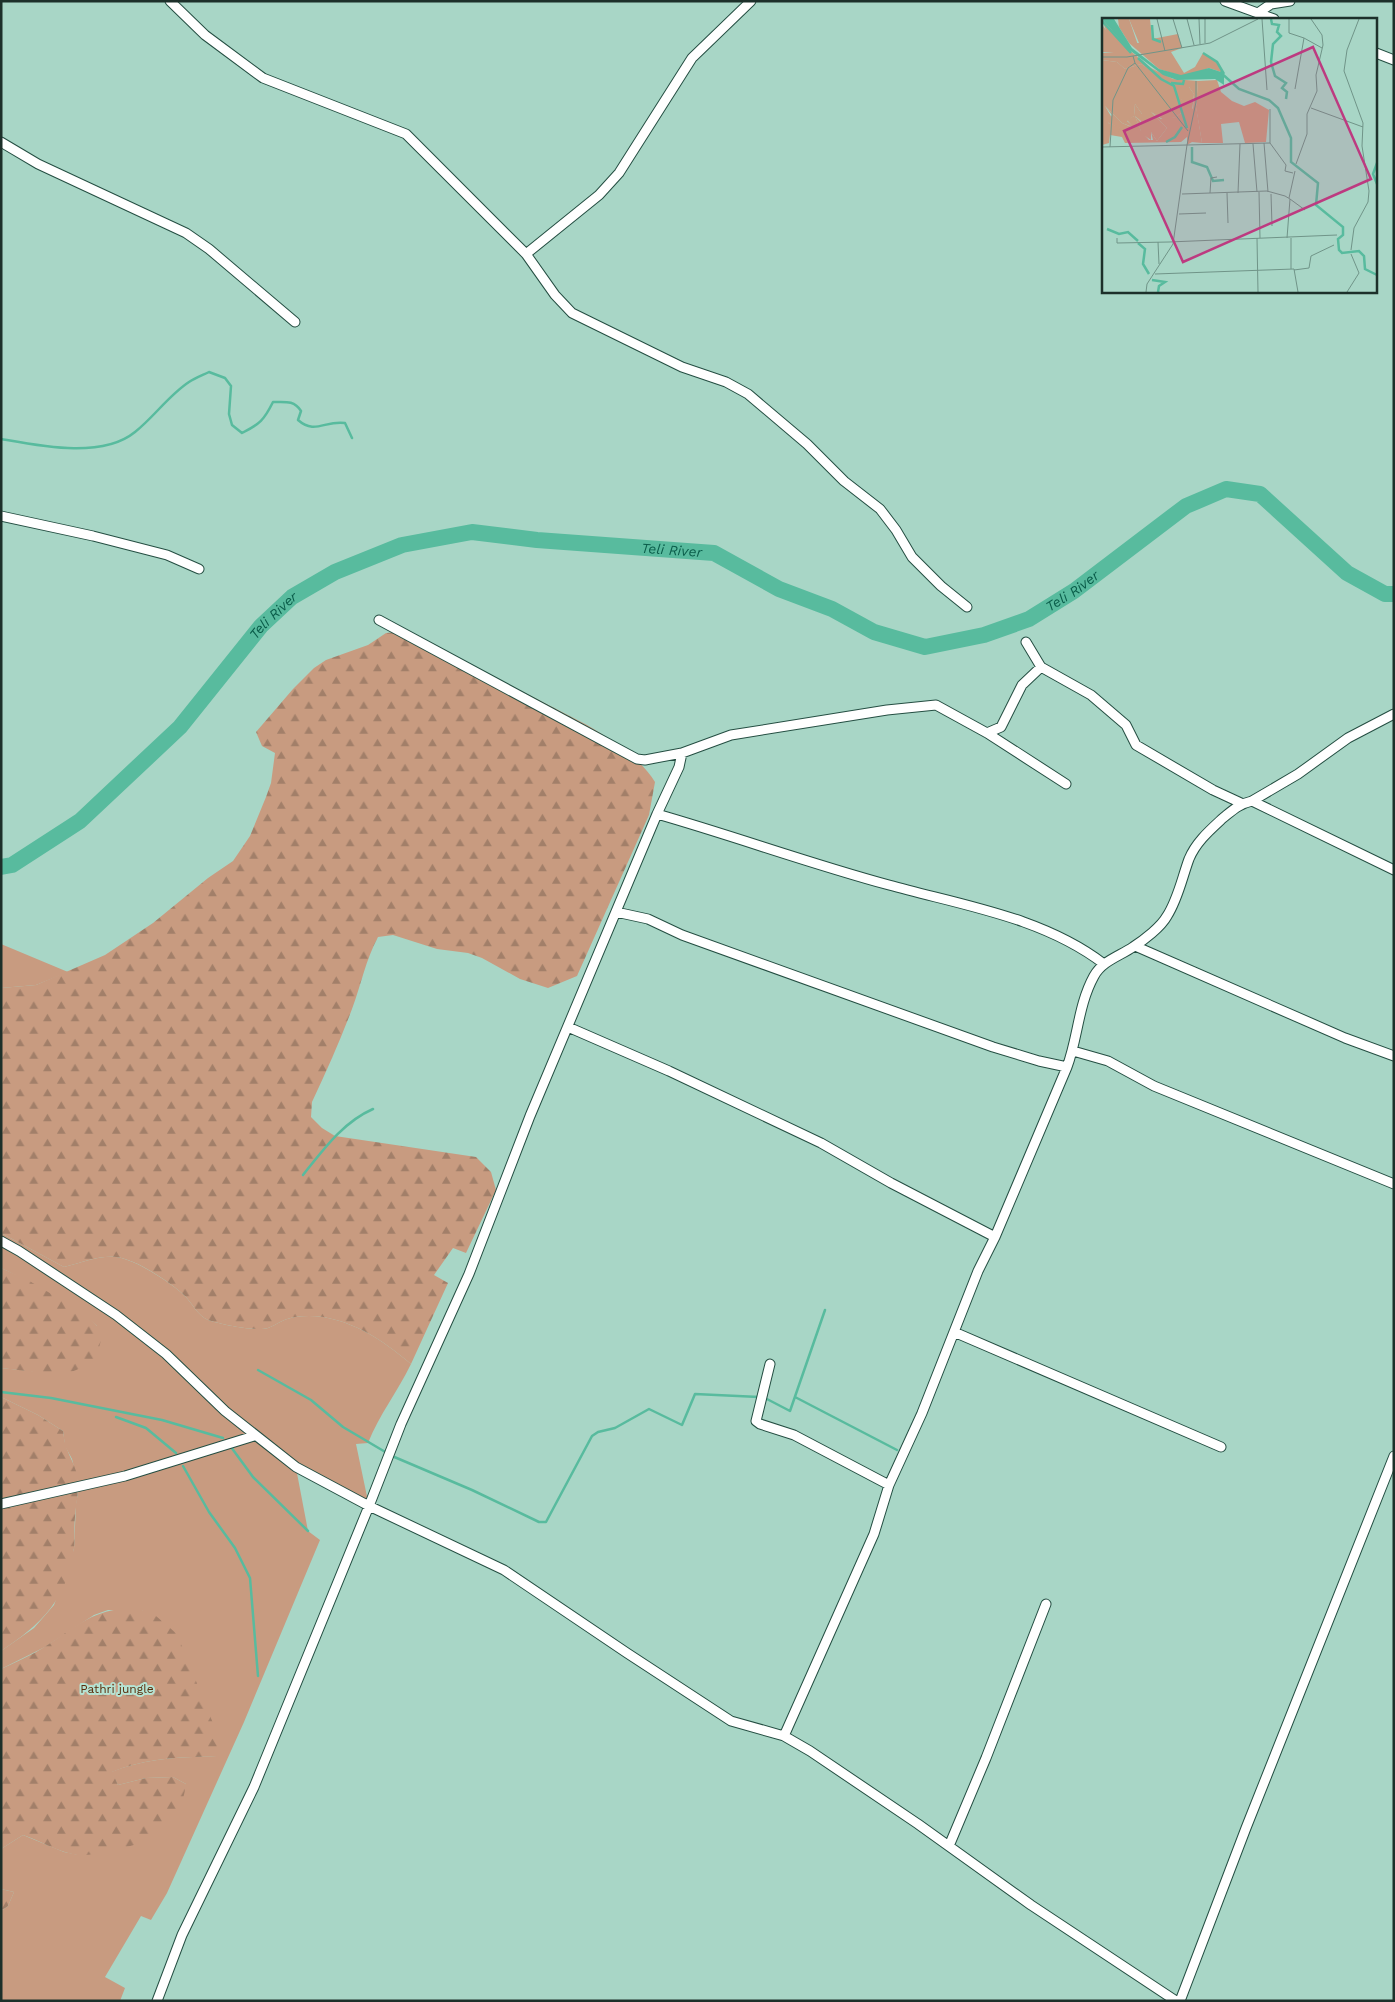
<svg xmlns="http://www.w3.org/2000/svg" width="1395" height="2002" font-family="'Work Sans',sans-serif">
	<defs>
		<pattern id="forest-firs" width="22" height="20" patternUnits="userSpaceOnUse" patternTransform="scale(1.25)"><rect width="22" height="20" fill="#c89b80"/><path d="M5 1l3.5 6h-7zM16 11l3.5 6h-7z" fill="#a27f69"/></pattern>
	</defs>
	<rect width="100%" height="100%" fill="#a8d6c6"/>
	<!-- green -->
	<path fill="#c89b80" d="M1,944L68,972L36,985L1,988Z
		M1,1233L64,1267C80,1263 100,1255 116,1257C135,1259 170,1282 185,1296C192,1303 198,1316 208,1320C219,1324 257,1332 268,1328C278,1324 283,1319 295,1317C338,1310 380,1337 411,1364C398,1391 379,1415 368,1443L356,1444L369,1506L296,1468L308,1531L320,1540L244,1722L167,1893L151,1920L141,1916L105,1977L125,1988L120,2001H1V1911L8,1906L14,1892L1,1889V1849L23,1835L64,1852L79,1855L186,1784L173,1777L146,1778L118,1785L111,1772C144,1759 182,1756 217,1757L142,1610H108L94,1615L45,1647L1,1669V1651L34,1628L54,1605L74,1549L76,1504L79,1487L72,1459L65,1446L63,1431L38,1415L1,1397V1368L40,1372L97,1326C82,1311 66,1304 49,1294C33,1284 18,1276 1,1268Z"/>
	<!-- forest -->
	<path fill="url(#forest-firs)" d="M406,631L587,725C611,739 641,759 655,782L649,815L577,976L548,988L520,979L482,958L468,953L437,949L393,935L378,937C366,959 361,985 352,1009C340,1041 326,1072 312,1102L311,1117L322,1128L335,1136L476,1157L491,1172L496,1190L466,1253L453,1248L434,1275L448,1283L411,1364C380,1337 338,1310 295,1317C283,1319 278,1324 268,1328C257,1332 219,1324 208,1320C198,1316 192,1303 185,1296C170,1282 136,1259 116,1257C100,1255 80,1263 64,1267L1,1233V988L36,985L105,955L153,923L208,878L233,861L250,836L266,797L271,783L275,753L262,746L256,732L293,689L314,668L326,660L368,645L386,633Z
		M1,1268L26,1279L87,1315L97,1326L101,1340L97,1356C89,1362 80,1370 70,1372C48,1376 23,1370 1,1368Z
		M1,1397L38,1415L63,1431C64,1436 64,1441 66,1446C69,1456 75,1465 77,1475C80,1489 76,1503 75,1517C74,1527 75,1538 74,1548C69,1597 41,1625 1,1651Z
		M122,1609L142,1610L156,1616L177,1634L221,1743L217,1757C183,1756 143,1759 112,1772L118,1785L146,1778L173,1777L186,1784C179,1830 161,1839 118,1849C106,1852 90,1856 77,1855C58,1852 41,1841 23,1835L1,1849V1669C16,1662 32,1655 46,1646C71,1630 92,1611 122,1609Z
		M1,1889L14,1892L8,1906L1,1911Z"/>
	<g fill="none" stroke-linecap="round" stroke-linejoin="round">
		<!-- stream -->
		<path stroke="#58bb9e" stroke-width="2.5" d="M1,439C40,446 102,459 135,432C154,417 169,395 189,382C195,378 203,375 209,372L225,378L231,386L229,414L232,425L242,433C260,424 264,420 273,402C285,402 294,400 301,411L298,420C315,435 325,420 345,423L352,438
			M303,1175C323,1150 343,1122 373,1109
			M258,1370L311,1400L343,1427L387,1453
			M1,1392L51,1398L162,1420L223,1438
			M795,1397L897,1450
			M765,1398L790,1411L825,1310
			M116,1417L146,1428L176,1453
			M231,1447L253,1477L308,1531
			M392,1456L472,1490L539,1522H546L592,1436L598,1432L615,1428L649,1409L682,1425L695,1394L759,1397
			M183,1466L209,1512L235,1548L250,1578L258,1676"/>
		<!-- river -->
		<path stroke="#58bb9e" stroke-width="16" id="s1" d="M1,867L12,865L80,821L180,727L261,626L292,597L335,572L402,545L472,532L537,540L714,553L779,589L832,609L874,632L925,647L984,635L1029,619L1074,591L1186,506L1226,489L1260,494L1347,573L1385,594H1394"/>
		<!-- minor casing -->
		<g stroke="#244e42" stroke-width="11">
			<path id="minor" d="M170,1L205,35L263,78L406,134L526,254L555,295L572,313L682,367L726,382L748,394L807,444L844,481L880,509L896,530L912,557L941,586L967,607
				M1225,1L1274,19
				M1258,13L1271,4L1290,1
				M1376,53L1394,60
				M1,142L38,164L186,233L209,249L295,322
				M526,254L599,195L619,173L692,58L751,1
				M1,516L93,536L167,555L199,569
				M1026,642L1041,667L1091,695L1126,725L1136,745L1213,790L1241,803
				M987,733L1066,784
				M682,753L731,735L887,710L936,705L987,733L1001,727L1022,685L1041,667
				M1252,801L1298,774L1348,738L1394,714
				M657,814C734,836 811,864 889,885C961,905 1043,917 1104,964
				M616,912L648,919L682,935L993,1047L1039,1061L1067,1067
				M1135,946L1345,1038L1394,1056
				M568,1027L669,1071L821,1143L891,1183L995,1237
				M1073,1051L1108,1061L1154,1086L1394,1184
				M1,1241L19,1251L116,1315L166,1354L225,1411L296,1467L369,1506L401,1424L469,1274L530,1116L657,814L679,767L682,753L645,760L637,759L379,620
				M954,1332L1221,1447
				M770,1364L756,1421L760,1424L794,1435L889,1485
				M1,1504L125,1476L254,1436
				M784,1736L874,1534L889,1485L922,1413L978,1271L995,1237L1067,1067C1078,1038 1078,1005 1094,976C1102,961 1120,956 1133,947C1144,940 1161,927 1167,916C1178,899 1182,878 1189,859C1196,842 1210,830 1223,818C1233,810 1239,804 1252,801L1394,870
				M949,1846L986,1758L1046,1604
				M157,2001L182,1935L254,1787L369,1506L504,1570L627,1653L731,1721L784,1736L810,1751L918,1824L1031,1905L1176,2001
				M1180,2001L1246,1828L1394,1456"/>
		</g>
		<!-- minor -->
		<use href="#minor" stroke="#fff" stroke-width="9"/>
	</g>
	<g text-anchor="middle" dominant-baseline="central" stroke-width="4" stroke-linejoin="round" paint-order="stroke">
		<!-- park labels -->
		<g font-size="12" fill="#592c0b" stroke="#b5e3d3">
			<text x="117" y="1689">Pathri jungle</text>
		</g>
		<!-- water labels -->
		<g font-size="14" font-style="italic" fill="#0a5d4a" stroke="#b5e3d3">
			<text stroke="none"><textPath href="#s1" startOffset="795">Teli River</textPath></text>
			<text stroke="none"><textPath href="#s1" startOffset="1229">Teli River</textPath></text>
			<text stroke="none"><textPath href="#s1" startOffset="375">Teli River</textPath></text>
		</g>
	</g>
	<!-- overview -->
	<g transform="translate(1102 18)">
		<rect width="275" height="275" fill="#a8d6c6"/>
		<path d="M0,1L26,31L49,50L71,61L96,63L94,88L100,125L90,124L85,127V119L79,124L23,125L20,119L8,117L7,125L0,127V110H18L6,105L10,97L3,88L20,105L32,110L25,102L32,98L33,86L40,96V104L33,98L39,113L47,122H51L49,114L55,123L65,110L49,94L59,101L74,99L79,95V81L91,91L92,76L87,69L74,73L72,68L39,46L23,51L15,44L0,42V35H12ZM27,1H48L50,21L76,16L80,30L69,34L82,55L93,49L101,35L115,44L122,55L107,50L88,57H76L57,51L27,25H37Z" fill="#c89b80"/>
		<path d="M16,1H27L36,27L27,25L17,9ZM0,7L18,29L12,35L0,34ZM0,42L15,44L23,51L39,46L71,66L74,73L82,68L87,69L92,76L90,94L85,93L79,81V95L74,99L62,102L49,94L65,110L55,123L49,114V122L40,116L33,98L39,104L40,96L33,86L32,98L25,103L33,110L20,105L3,88L10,100L6,105L18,109L16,116L3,112L0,110ZM115,62L119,74L130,83L142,88L153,84L167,92L164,124L143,125L137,104L119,106L121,125H100L94,89L96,63Z" fill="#c89b80"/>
		<path d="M0,1H12L30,30L57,51L79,57L107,50L122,55V67L113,61L75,62L61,57L26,31Z" fill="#58bb9e"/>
		<path fill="none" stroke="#58bb9e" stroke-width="2.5" d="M169,1L170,6L177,7L175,14L179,18L171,26L169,44L173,58L184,65L180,70L185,74L184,81M0,3L29,35M50,7L51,21L59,24M101,35L115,44L122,56M36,40L59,61L72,68L85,110M118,54L137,71L167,82L176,90L189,120V144L216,165L214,187L241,209V217L236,221L237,232L240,235L257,233L262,238L263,251L275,257M69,65L81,66L82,62M64,124L73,119L80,109M90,129V144L105,149L111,163L122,162M275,145L271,156L275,166M5,211L17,216L26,214L36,223M36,225L43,231L41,246L47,256M50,262L63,264L57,268L56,274"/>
		<path fill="none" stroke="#709488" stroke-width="1" d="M55,1L63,33M71,1L80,30M85,1L92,27M97,1L98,26M160,1L165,72M187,1V15L202,20L193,71M202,20L220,30M103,25V1M0,39H25L108,25L156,1M33,45L86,113M94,63V84L85,127L168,125V91M209,90L261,109M162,125L166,174M168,125L184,147L183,153L191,155M151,126L155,174M0,129L85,127L71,226L45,266L44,274M8,129L11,82L26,50L33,45L31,38M194,146L205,116V96L215,73L214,57L221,27L220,17L209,1M157,174L158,220M108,175L109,160L115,159M125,175L126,205M136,175L138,126M80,176L165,173L183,178L188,181L185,220M169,176L170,208M187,180L193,153M188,181L203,192M77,196L104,195M15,220V225L67,224L235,217M155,220L156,274M189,220V251M56,224L57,246M249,232L252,210L266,184L267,173L260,128L261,105L242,53L245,32L257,1M192,252L207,250L209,238L232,227M53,256L192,251L196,274M245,274L257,255L249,236"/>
		<path fill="#bd3a80" fill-opacity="0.15" stroke="#bd3a80" stroke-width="2.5" d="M211,29L269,161L81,244L22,113Z"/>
		<rect width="275" height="275" fill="none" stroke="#1d302a" stroke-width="2.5"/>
	</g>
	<!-- border -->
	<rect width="1395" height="2002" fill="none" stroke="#1d302a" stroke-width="5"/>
</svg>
